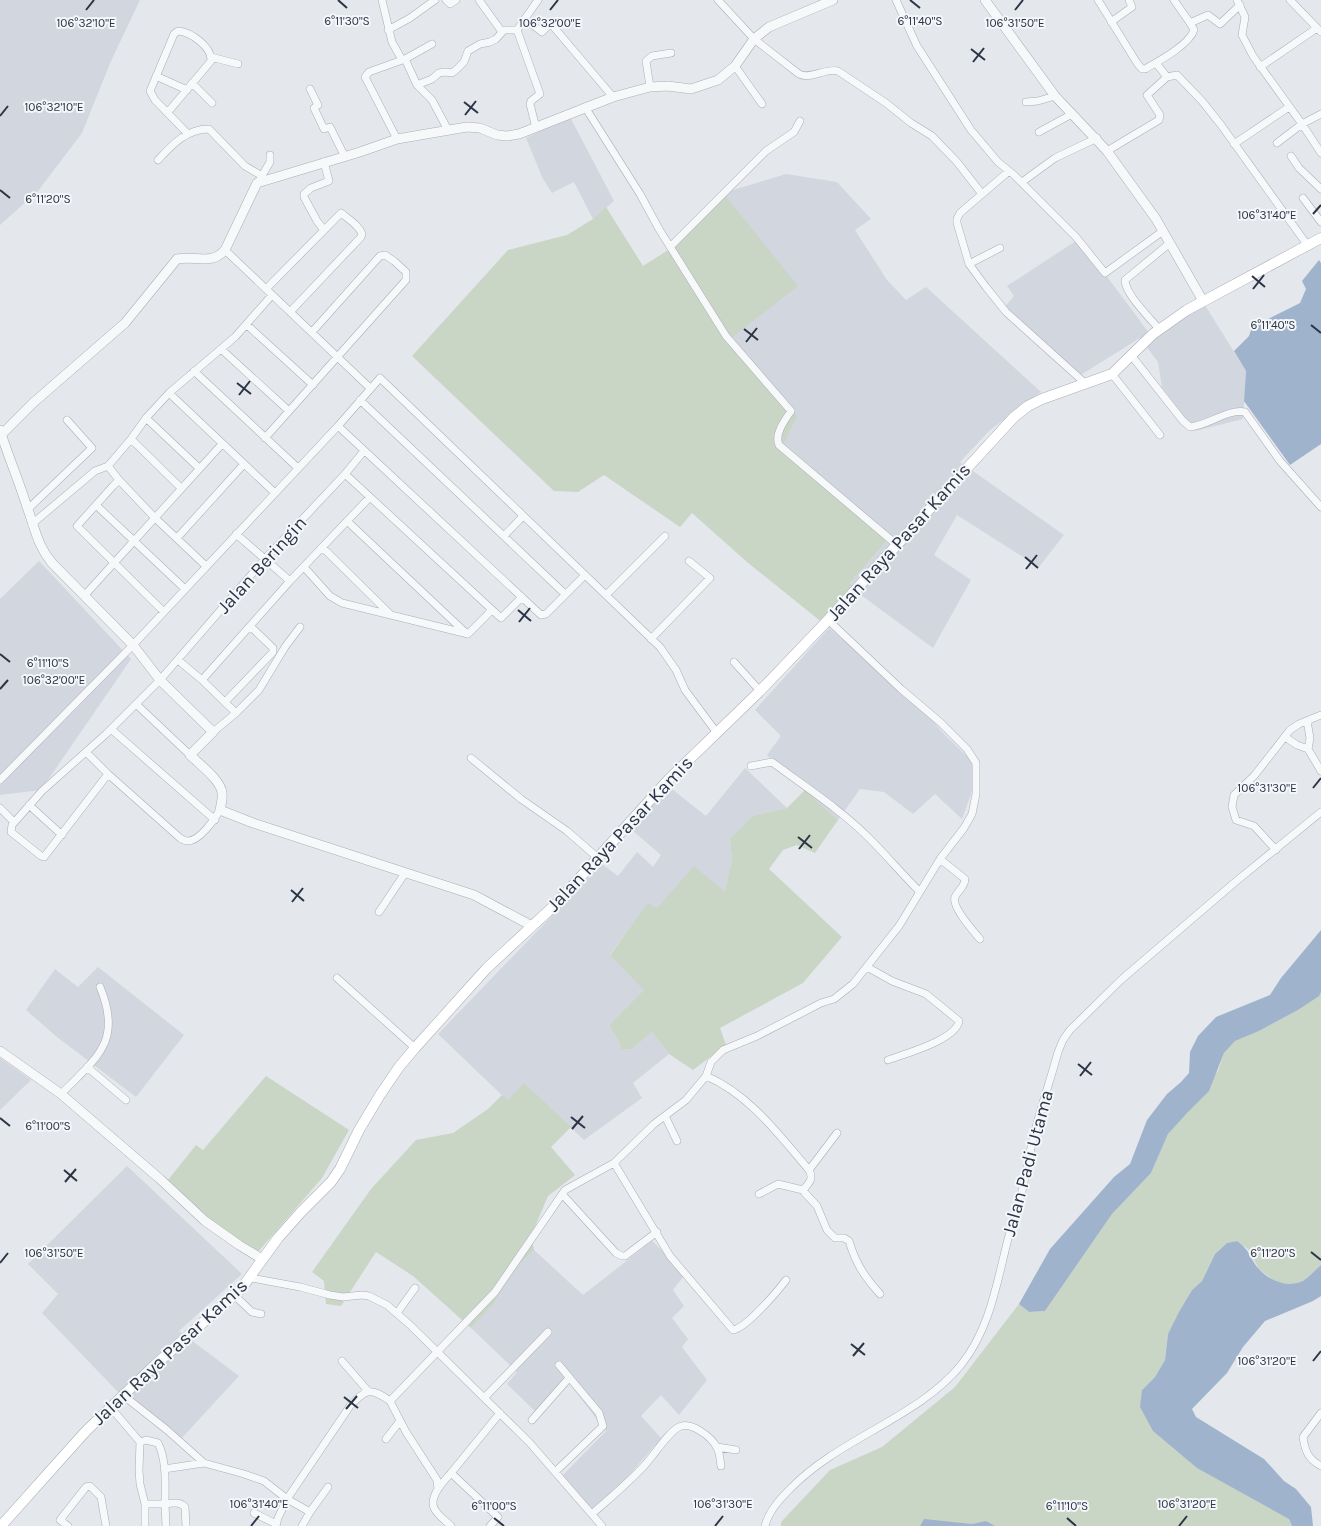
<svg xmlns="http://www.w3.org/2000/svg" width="1321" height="1526" font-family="Karla,sans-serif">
	<rect width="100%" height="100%" fill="#e4e7ec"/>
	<!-- built -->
	<path fill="#d2d6de" d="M0,0H140L111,61L82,133L38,191L0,225Z
		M570,117L614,201L593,219L574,182L552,193L543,179L526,138Z
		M786,174L837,182L871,219L855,230L887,280L906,300L926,287L1041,392L990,430L960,462L1064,535L1039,567L957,515L934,555L971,580L933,648L861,595L850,583L890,537L784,443L730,339L723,193Z
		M1079,239L1149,333L1203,302L1246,371L1243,419L1195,431L1162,387L1158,362L1140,338L1079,376L1003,309L1014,296L1007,286Z
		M39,561L131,659L41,790L0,795V599Z
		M829,628L918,703L944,734L980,769L962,819L935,794L913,814L884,792L860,789L838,820L767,755L781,736L755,710Z
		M745,768L787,808L752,816L730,839L732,859L725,893L694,867L657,909L648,904L610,954L645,990L609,1025L619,1042L621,1050L632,1049L652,1032L669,1054L633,1083L642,1098L584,1140L524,1084L508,1101L438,1034L602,864L618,876L637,852L653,867L661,855L632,830L668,786L706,816Z
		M98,967L184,1035L136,1097L57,1037L26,1010L55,969L78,987Z
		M0,1058L31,1080L0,1110Z
		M127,1166L242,1274L179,1331L239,1376L180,1440L116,1390L42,1313L58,1294L28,1264Z
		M652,1241L686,1273L673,1290L684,1306L672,1318L688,1339L682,1347L707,1380L679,1415L661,1395L641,1416L661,1438L595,1515L562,1476L606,1431L568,1382L539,1415L507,1384L517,1372L471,1328L493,1305L511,1272L534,1250L583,1295Z"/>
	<!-- green -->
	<path fill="#c9d6c5" d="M723,193L798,286L730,339L797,416L784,443L890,537L850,583L861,595L829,628L747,562L692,513L680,527L604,475L578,492L554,491L412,356L508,250L567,235L593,219L606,207L643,266L673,247Z
		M805,790L838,820L815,853L797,845L783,850L769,869L842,937L803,983L720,1028L726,1045L693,1070L669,1054L652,1032L632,1049L621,1050L619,1042L609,1025L644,990L610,955L648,903L657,908L694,866L725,892L732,859L730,839L752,816L787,808Z
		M1321,992V1265L1306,1279L1296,1284L1277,1283L1259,1269L1248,1249L1237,1241L1227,1243L1215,1254L1202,1281L1192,1290L1168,1334L1165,1360L1155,1377L1142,1390L1289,1519L1292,1526H781V1522L830,1470L882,1447L955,1387L1019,1304L1029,1312L1045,1311L1112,1214L1151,1173L1168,1134L1218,1071L1224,1053L1235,1041L1259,1031L1298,1010Z
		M266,1076L349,1130L322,1178L258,1252L212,1223L168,1180L196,1145L203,1150Z
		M524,1083L571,1127L551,1147L575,1175L548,1196L531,1236L534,1250L511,1272L493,1305L471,1328L413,1276L376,1252L341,1306L326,1304L324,1281L312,1272L371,1189L416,1140L453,1133L488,1109L502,1095L508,1100Z"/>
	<!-- water -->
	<path fill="#9fb4cc" d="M1319,260L1321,263V444L1290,465L1244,401L1246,371L1234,351L1249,336L1252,327L1300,303L1306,289L1302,281Z
		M1321,930V992L1319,996L1298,1010L1259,1031L1235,1041L1224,1053L1209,1091L1187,1113L1168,1134L1151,1173L1112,1214L1045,1311L1029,1312L1019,1304L1050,1249L1114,1177L1130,1164L1147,1120L1167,1094L1181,1082L1189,1073L1190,1052L1198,1036L1216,1017L1270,995L1281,978Z
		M1237,1241C1251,1251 1249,1257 1258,1268C1270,1282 1292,1290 1307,1278C1312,1274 1316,1269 1321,1265V1296L1313,1301L1265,1321L1243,1347L1227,1373L1192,1409L1196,1417L1264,1459L1284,1481L1296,1489L1311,1507L1313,1526H1292L1289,1519L1197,1468L1153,1431L1140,1407L1142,1390L1155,1377L1165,1360L1168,1334L1179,1312L1192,1290L1202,1281L1215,1254L1227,1243Z
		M924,1519L972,1524L986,1521L995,1526H920Z"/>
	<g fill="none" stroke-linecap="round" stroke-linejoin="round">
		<!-- minor casing -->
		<g stroke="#a9aeb7" stroke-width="8">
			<path id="minor" d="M382,0L392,42L402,60
				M446,0L450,4L456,0
				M479,0L502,32
				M718,0L754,39L799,74C810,80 825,68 838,71L886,103L911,123L932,136L957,162L982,194
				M896,0L917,46L971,130L998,162L1014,175L1076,237L1105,273L1163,231
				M1098,0L1137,63L1142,69H1145C1159,61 1189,45 1194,30L1190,23
				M1174,0L1190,23L1208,15L1220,24L1240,5
				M1237,0L1245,17L1242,35L1253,56L1302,124L1321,153
				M1290,0L1321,32
				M525,19L542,32L550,24L552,25L613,97
				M1111,22L1132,7L1129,0
				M388,30L410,18L435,0
				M517,30L540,94L531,101L530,104L536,128
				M211,57L238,64
				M405,59L417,85L432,100L448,130
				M1156,63L1167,77
				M735,66L762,104
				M1260,67L1317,28
				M156,76L187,90
				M192,83L212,103
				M417,85L432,79L439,73L445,72L452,73L457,69L464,62L468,51L480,44L490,42L496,39L504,30H517L538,0
				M650,87L646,61L652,56L671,53
				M310,89L318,105L314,108L324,129L330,127L345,157
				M1026,102L1038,101L1055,96
				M585,107L640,194L659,229L726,336L791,411C785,420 774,434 779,445L897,545
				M168,112L211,61C212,47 191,32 178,31L174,34L150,91L155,100L187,133
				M1039,132L1072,114
				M397,139L365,77L369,72L405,59L432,44
				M1277,143L1302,124L1321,114
				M1234,144L1289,107
				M1107,151L1159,120L1160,115L1147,95L1167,77L1177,75L1202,101L1221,125L1308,246
				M1291,156L1299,168L1321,189
				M158,160C172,145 186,129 209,129L245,166L262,176
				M1009,171L960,213L957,219V223L969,264L986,287L1006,312L1086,384
				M260,179L270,162V155
				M1022,182L1055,158L1097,138
				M1303,198L1321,222
				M324,230L317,221L304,197V194L311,188L329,181L324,162
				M670,247L766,151L794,132L800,121
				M225,250L370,388
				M969,264L1000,248
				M266,289L341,213C348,219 359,225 362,234L361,237L290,312
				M247,325L313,385
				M1159,329C1150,318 1125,294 1125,280L1170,243
				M221,349L289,411
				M1131,355L1183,421L1190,427C1207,426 1229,408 1245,412L1280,461L1321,507
				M194,371L298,468
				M1112,374L1160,435
				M169,393L275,493
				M360,400L565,594
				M146,418L199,468
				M338,426L541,615L546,614L585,575
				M265,438L406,280V272L394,261L385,255L380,256L312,332
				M108,466L119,480
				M345,474L501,618L522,597
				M181,488L131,439L146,418L169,393L235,337L272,295
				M97,506L185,589
				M28,509L92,448L67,420
				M347,521L467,634
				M32,524L95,471L108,466L131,439
				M236,534L290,581
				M504,536L523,516
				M177,538L244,464
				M322,547L390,614
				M304,567L330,596L342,603L468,634L492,610
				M606,595L665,536
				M84,596L222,444
				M164,612L77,526L113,486L119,480L154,517L206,566
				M651,639L710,578L689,561
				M178,660L202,680L236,713
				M734,662L760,691
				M202,680L290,581L370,497
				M225,702L273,652V648L250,626
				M136,704L190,755
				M111,729L215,820
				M213,732L236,713L259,690L285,647L300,627
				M1285,737L1297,745L1308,749L1310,738L1307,721
				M1308,749L1321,771
				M86,752L108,774L180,838C182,839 185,841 187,841C199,842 215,819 220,810
				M471,758L521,799L567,831L598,858
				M751,766L772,762C804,786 840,809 869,838C886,855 902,874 919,891
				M108,774L44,857L41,856L11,832L12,825L42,791L106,734L160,680L264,560L345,474L364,451
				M0,780L133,645L338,426L380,378L660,647L676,670L685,690L717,733
				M29,805L62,835
				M0,808L14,822
				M1276,850L1254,826L1236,820L1232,807L1234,795L1254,776L1290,730L1299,724L1321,715
				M940,859L965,879C965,887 958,890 955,897C951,906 974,932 980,939
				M379,912L405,873
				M867,967L892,981L926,994L959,1021C956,1040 904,1054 888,1060
				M337,978L415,1048
				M87,1067L126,1100
				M706,1076C749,1094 779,1135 809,1170C814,1179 809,1183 803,1190L804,1192L817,1206L827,1230L835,1238H844L849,1241C856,1264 864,1276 880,1294
				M61,1094C96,1058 123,1042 100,987
				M665,1116L677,1141
				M614,1163L670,1256L733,1330C746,1328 777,1292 786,1280
				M809,1170L837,1133
				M562,1194L616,1253L622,1256H625L657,1232
				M759,1194L778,1184L803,1190
				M251,1278L300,1287L330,1295L343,1297L362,1295L369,1296L387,1305L409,1324L529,1442L602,1526
				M235,1296L252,1312L261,1314
				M397,1313L415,1288
				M342,1361L368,1391
				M124,1396L167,1430L204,1463
				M485,1397L548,1332
				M390,1401L406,1432L437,1480L438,1489
				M111,1408L140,1442L139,1470L140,1484L145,1504V1526
				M1321,1413L1303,1437C1305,1451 1308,1459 1321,1466
				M532,1420L569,1378
				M386,1439L400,1421
				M140,1442L146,1440L158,1443C167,1461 165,1484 165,1504C172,1503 179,1501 185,1507L186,1526
				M717,1447L736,1450
				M164,1469L204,1463L244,1474L264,1481L287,1499L310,1512L328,1487
				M555,1472L603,1426L599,1413L559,1365
				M451,1473C444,1481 429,1496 434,1508C437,1515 446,1521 451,1526
				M145,1504H165L166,1526
				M254,1513L276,1524
				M592,1514C609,1499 627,1484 643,1467C654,1456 667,1433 679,1427C691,1421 712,1437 717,1448C720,1453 720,1460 721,1466
				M68,1526L60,1520L86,1487L90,1486L101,1497L106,1526
				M276,1526L278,1518L287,1499L350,1406C366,1389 370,1387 390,1401L495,1292L565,1190L614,1163L654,1124L686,1100L706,1076L711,1062L723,1050L757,1036L821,1003L834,999L853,984L899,926L940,859L964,828L972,814L976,794V763L967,749L940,722L901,689L828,620
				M302,1526L310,1512
				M490,1526L498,1517L451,1473L500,1413
				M765,1526C769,1511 779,1500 790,1489C839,1438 918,1418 961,1365C990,1329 997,1282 1008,1239C1013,1221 1019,1205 1023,1187C1026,1173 1029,1158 1032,1143C1039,1112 1050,1082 1058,1052L1063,1040L1070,1030L1122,979L1234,883L1321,812"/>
		</g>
		<!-- tertiary casing -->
		<g stroke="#a9aeb7" stroke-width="10">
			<path id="tertiary" d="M985,0L1055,96L1107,151L1156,219L1203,301
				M0,430C8,456 19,481 27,507C35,528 37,545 52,563L133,645L160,680L213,732L190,755C199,764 221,780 222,793C223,798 221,805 220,810L253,823L474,895L532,926
				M0,436L33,403L125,323L177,259C195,255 211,266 225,250L257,183L360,152L397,139L467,127L480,128L497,135L507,136L519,134L613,97L650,87L668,86L691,89L718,80L735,66L754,39L769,27L833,0
				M0,1051L61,1094L160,1179L205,1221L239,1245L262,1259"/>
		</g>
		<!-- secondary casing -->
		<g stroke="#a9aeb7" stroke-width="11">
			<path id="secondary" d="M1,1526L86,1431L156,1364L241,1289L278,1238L301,1212L331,1182L340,1169L359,1130L380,1095L399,1067L415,1048L487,968L557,903L669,779L760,691L828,620L1014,417L1028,406L1042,399L1112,374L1153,334L1187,310L1321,238"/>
		</g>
		<!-- minor -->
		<use href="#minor" stroke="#f7f8fa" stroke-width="7"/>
		<!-- tertiary -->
		<use href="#tertiary" stroke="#f7f8fa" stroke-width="9"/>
		<!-- secondary -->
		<use href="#secondary" stroke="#fff" stroke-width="10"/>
	</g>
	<!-- ticks -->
	<path fill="none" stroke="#2b3445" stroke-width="2" d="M338,0L347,8M910,0L920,8M86,10L94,0M550,10L558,0M1015,10L1023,0M971,49L985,60M973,62L984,48M464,102L478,113M465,115L476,101M0,116L8,106M0,190L10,198M1313,214L1321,205M1252,276L1265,287M1253,289L1264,275M1311,325L1321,333M744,329L758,340M746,342L757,328M237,383L251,394M239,395L250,381M1025,557L1038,568M1026,569L1037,555M518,610L531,621M519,622L530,608M0,654L10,662M0,689L8,680M1313,788L1321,778M798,837L812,848M799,849L810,835M291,890L304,901M292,902L303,888M1078,1064L1092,1075M1080,1076L1091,1062M571,1117L585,1128M0,1118L10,1126M572,1129L583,1116M64,1170L77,1181M65,1182L76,1169M1311,1252L1321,1260M0,1263L8,1253M851,1344L865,1355M853,1356L864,1343M1313,1361L1321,1351M344,1397L358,1408M346,1409L357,1396M494,1518L504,1526M1067,1518L1076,1526M251,1526L259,1516M715,1526L723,1516M1179,1526L1187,1516"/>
	<g text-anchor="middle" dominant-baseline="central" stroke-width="4" stroke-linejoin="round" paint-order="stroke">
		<!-- street labels -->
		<g font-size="19" fill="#2b3445" stroke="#f4f6f9">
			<text transform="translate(899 542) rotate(-48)">Jalan Raya Pasar Kamis</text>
			<text transform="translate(262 565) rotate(-48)">Jalan Beringin</text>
			<text transform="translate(620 834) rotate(-47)">Jalan Raya Pasar Kamis</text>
			<text transform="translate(1028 1163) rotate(-75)">Jalan Padi Utama</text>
			<text transform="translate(170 1352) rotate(-43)">Jalan Raya Pasar Kamis</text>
		</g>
	</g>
	<g font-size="12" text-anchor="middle" fill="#2b3445" stroke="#f4f6f9" stroke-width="4" stroke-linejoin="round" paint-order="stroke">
		<text x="347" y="25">6°11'30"S</text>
		<text x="920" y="25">6°11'40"S</text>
		<text x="86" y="27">106°32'10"E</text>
		<text x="550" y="27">106°32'00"E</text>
		<text x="1015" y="27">106°31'50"E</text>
		<text x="54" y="111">106°32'10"E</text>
		<text x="48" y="203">6°11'20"S</text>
		<text x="1267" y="219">106°31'40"E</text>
		<text x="1273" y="329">6°11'40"S</text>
		<text x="48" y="667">6°11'10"S</text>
		<text x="54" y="684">106°32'00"E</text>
		<text x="1267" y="792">106°31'30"E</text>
		<text x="48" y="1130">6°11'00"S</text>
		<text x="1273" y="1257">6°11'20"S</text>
		<text x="54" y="1257">106°31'50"E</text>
		<text x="1267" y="1365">106°31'20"E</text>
		<text x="259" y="1508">106°31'40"E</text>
		<text x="723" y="1508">106°31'30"E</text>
		<text x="1187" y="1508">106°31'20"E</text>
		<text x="494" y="1510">6°11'00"S</text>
		<text x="1067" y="1510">6°11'10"S</text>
	</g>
</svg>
